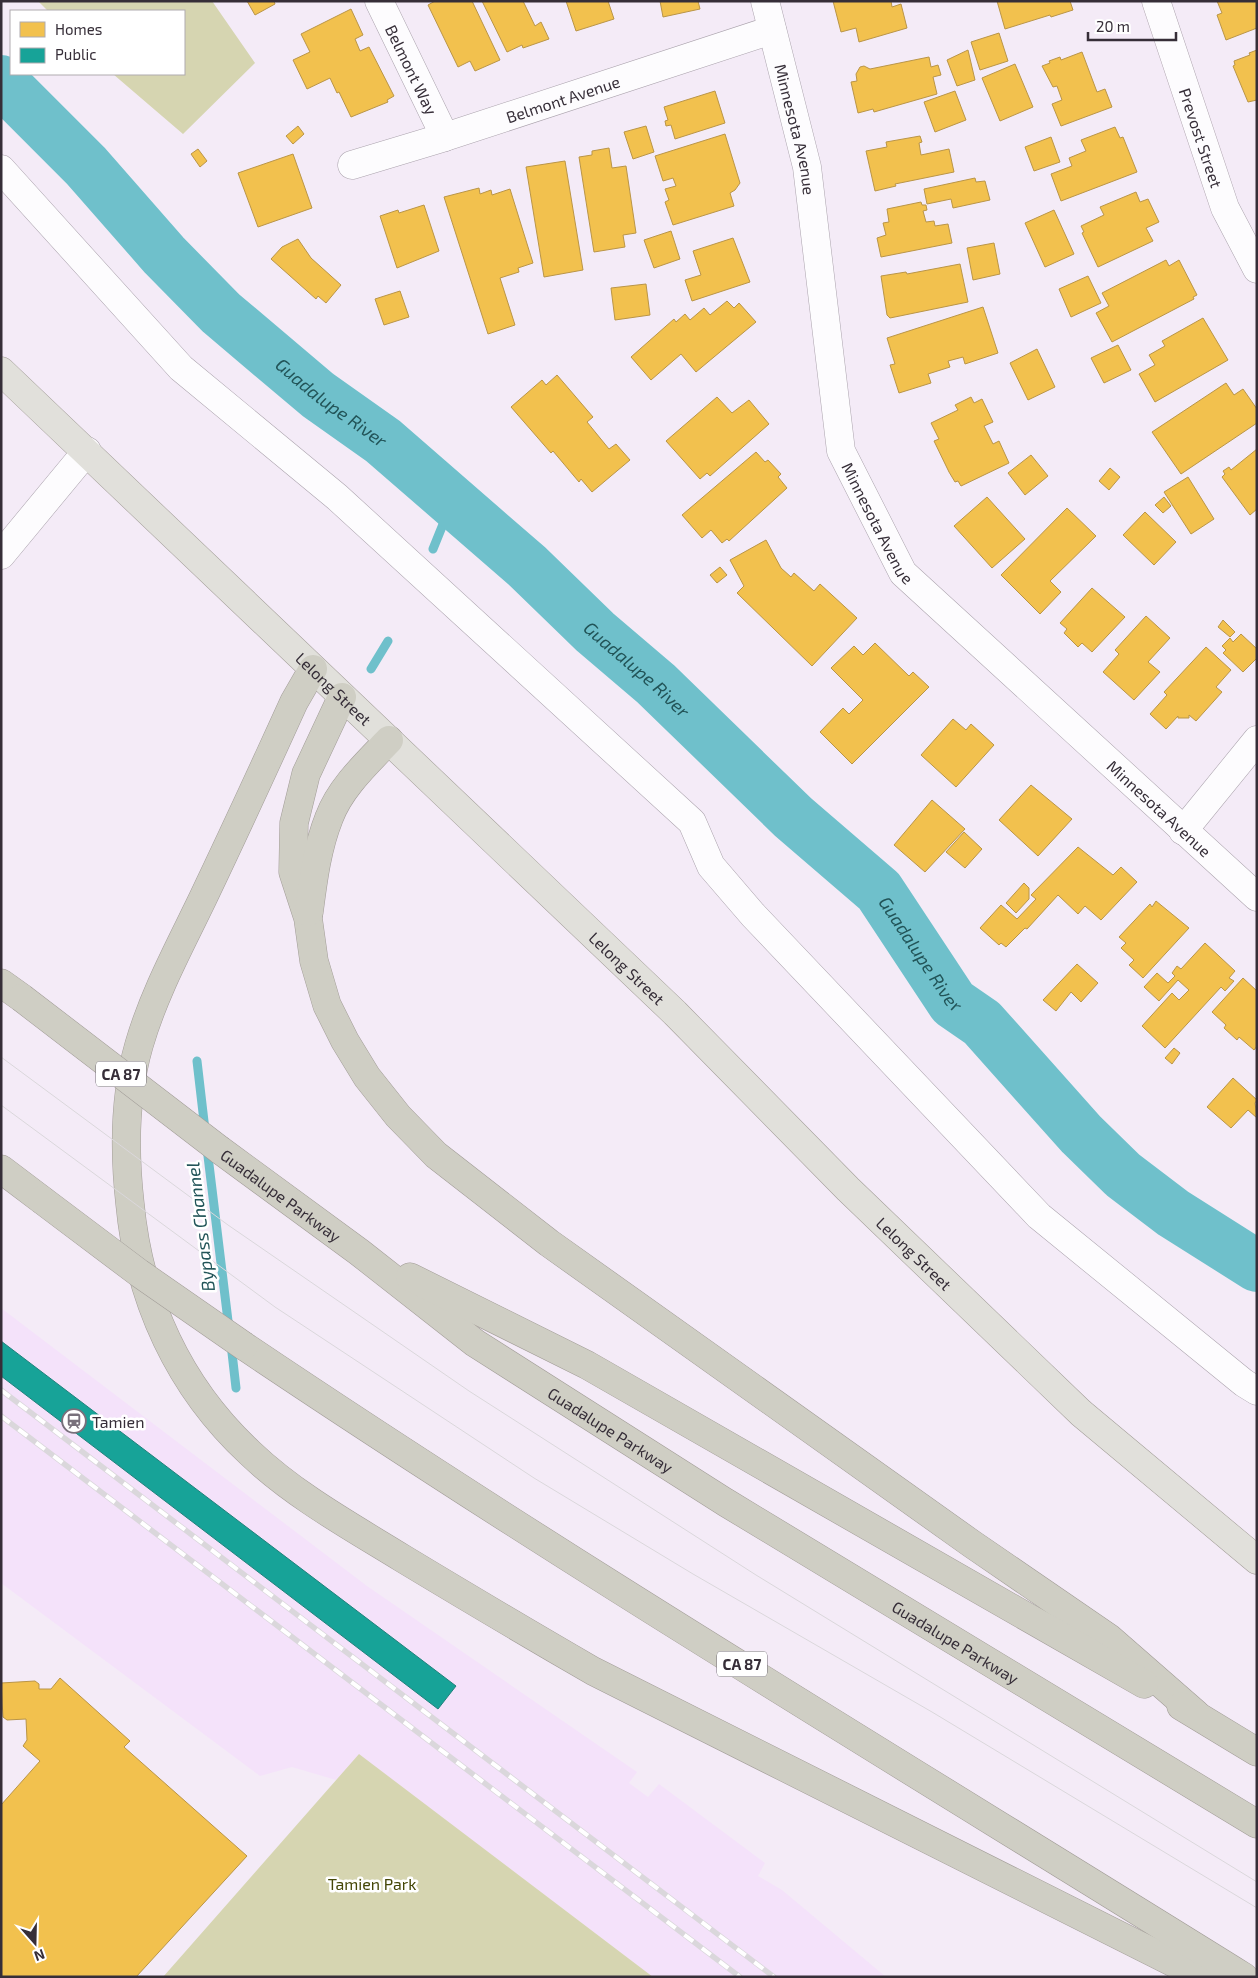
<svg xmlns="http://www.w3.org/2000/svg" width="1258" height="1978" font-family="'Exo 2',sans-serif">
	<rect width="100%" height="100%" fill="#f4ebf7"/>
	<!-- built -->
	<path fill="#f4e2fa" d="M1,1308L367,1586L637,1772L629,1783L648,1797L659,1784L765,1863L758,1876L782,1890L886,1977H653L359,1755L336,1780L292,1767L260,1776L1,1583Z"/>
	<!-- green -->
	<path fill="#d6d5b1" d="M38,1H212L255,63L183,134L113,74H184V11H48Z
		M359,1754L653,1977H163Z"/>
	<!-- homes -->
	<path fill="#f2c14e" stroke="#ba9547" d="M247,1H274L275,4L255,15Z
		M435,1H472L500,60L475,71L470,61L458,67L428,5Z
		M482,1H523L535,26L541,22L549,39L523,48L522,45L507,52Z
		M566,1H608L614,19L576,31Z
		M660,1H698L700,9L663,17Z
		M833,1H891L892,7L901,4L907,28L859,42L856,28L841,32Z
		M997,1H1070L1073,10L1051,17L1050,15L1005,29Z
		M1217,1H1257V28L1226,40L1217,15L1222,13Z
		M351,9L363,35L355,39L360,51L369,47L394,96L387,100L388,102L351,117L339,92L337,93L330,78L307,89L293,60L310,52L301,34Z
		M999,33L1008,61L980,70L971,42Z
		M968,50L975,80L957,86L947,60Z
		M1257,50V100L1248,102L1233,66L1235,65L1234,61L1250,55L1249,53Z
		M1082,52L1097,92L1105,89L1112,107L1061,126L1052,104L1062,100L1057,86L1053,87L1042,66L1050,63L1049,61L1060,57L1061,60Z
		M929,57L931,67L938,65L941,75L933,77L937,94L874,112L873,109L858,113L851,82L857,81L856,74L860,67L864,66L870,69Z
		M1015,64L1033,107L1000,121L982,78Z
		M715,91L725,123L675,139L671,125L666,126L665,121L668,120L664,107Z
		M955,91L966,120L935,132L924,102Z
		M298,126L304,134L293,144L286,136Z
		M646,126L654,152L633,159L624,132Z
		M1115,127L1120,138L1123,137L1137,172L1061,201L1051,174L1072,166L1069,158L1086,151L1081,140Z
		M725,134L740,183L735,190L730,193L734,206L673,225L665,202L669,200L665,189L676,186L673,178L663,181L655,156Z
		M920,136L922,142L919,143L921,155L949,149L954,172L895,184L896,186L875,191L866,151L887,147L886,142Z
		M1051,137L1060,162L1034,171L1025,147Z
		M609,148L612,168L626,166L636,233L623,235L625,247L594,252L579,157L592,155V151Z
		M198,149L207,161L200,167L191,154Z
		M293,154L312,208L258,227L238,173Z
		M565,161L583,270L544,277L526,167Z
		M975,178L976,182L985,181L990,200L953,208L951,199L927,204L924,189Z
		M479,188L480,194L491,190L492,195L510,189L533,263L518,268L519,272L500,278L515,325L488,334L444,197Z
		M1136,192L1140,202L1148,199L1159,222L1146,228L1153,241L1098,267L1082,233L1084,232L1081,226L1104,215L1100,207Z
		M921,202L922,205H926L927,210L923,211L926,222L934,221L935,226L948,224L952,243L881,257L877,238L886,235L883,223L889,222L887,209Z
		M424,205L439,251L397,268L380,216L398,210L399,213Z
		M1054,210L1074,254L1045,267L1025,223Z
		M671,231L680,259L654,268L644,240Z
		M733,238L750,282L692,301L685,280L701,275L693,251Z
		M298,239L311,258L341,285L326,303L318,296L316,299L271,259L282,247Z
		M994,243L1000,274L973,280L967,248Z
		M1166,260L1169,266L1179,260L1197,295L1193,297L1194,299L1112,342L1096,313L1109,306L1102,293Z
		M960,264L968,302L890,318L887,315L881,276L906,272L907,274Z
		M1088,276L1101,303L1071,317L1059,289Z
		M646,284L650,315L615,320L611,288Z
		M400,291L409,317L384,325L375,299Z
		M727,301L734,308L739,303L756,322L696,372L681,354L651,380L631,357L674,319L676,322L685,314L690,320L704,308L710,315Z
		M983,307L998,353L965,364L963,357L948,361L950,367L928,374L931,383L899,393L890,365L895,364L887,338Z
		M1203,318L1228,360L1155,402L1139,374L1155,365L1149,355L1165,346L1162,341Z
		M1118,345L1131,370L1104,383L1091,358Z
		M1037,349L1055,387L1028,400L1010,363Z
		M557,375L593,417L587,422L609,449L616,444L630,460L592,492L581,479L579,482L553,451L551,453L511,407L542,380L546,385Z
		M1226,383L1234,395L1243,389L1257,409V423L1181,474L1152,432Z
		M717,397L732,413L749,400L769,424L710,476L707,473L700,479L666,441Z
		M971,397L974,403L982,399L993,422L984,426L993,444L999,441L1009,463L961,486L958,481L955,482L949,472L934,441L939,439L931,423L958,410L955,405Z
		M1257,449V509L1250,515L1222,477L1225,474L1223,471L1229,467L1231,470Z
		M756,452L765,462L768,460L781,474L778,477L787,488L729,541L727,539L722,543L711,530L702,538L682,515Z
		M1031,455L1048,476L1025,495L1008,473Z
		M1110,468L1120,477L1109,490L1099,481Z
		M1188,477L1214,519L1191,534L1164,492Z
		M987,497L1025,539L992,568L954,526Z
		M1164,497L1171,506L1163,513L1155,505Z
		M1067,508L1096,536L1050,581L1061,592L1040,614L1001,575Z
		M1145,512L1176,542L1154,565L1123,535Z
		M766,540L781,568L791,577L794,573L814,591L820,584L857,618L812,666L737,593L744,586L730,560Z
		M720,567L727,575L717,583L710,575Z
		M1092,588L1125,617L1092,652L1082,643L1078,647L1064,633L1067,629L1060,623Z
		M1146,616L1170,638L1148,662L1160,672L1134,700L1103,672L1119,654L1115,650Z
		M1223,620L1235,632L1230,637L1218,627Z
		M1241,634L1257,649V658L1243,672L1223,653L1226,650L1222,646L1230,638L1233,642Z
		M875,643L909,676L913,672L929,687L852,764L820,732L843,708L849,714L863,700L831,668L854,646L863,655Z
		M1206,647L1231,670L1216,687L1222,692L1196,721L1189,715V718H1178V716L1166,729L1150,714L1167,695L1164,692Z
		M953,719L966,730L971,724L994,745L956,787L921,755Z
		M1031,785L1072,819L1038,856L999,820Z
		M932,800L965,829L925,872L894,845Z
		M964,832L982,849L965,868L946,852Z
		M1078,847L1113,875L1121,867L1137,882L1101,920L1085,906L1078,914L1058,895L1027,929L1025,928L1006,947L1001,943L999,945L980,928L1001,905L1017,919L1036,899L1031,895Z
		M1024,883L1029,888V899L1016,913L1006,903Z
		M1156,901L1189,928L1143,978L1129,965L1134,960L1121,948L1126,943L1119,937L1150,904L1152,907Z
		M1205,943L1235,971L1229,978L1234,981L1225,991L1221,987L1165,1048L1142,1026L1172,993L1179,1000L1189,990L1178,980L1159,1001L1144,987L1157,973L1168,983L1175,976L1172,973L1177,966L1181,969Z
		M1077,964L1098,983L1081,1002L1071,992L1056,1011L1043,1000Z
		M1243,978L1257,991V1046L1254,1050L1239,1037L1237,1040L1224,1028L1226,1025L1212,1012Z
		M1174,1048L1180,1053L1172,1064L1165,1058Z
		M1233,1078L1257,1100L1255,1103L1257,1118L1248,1110L1231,1128L1207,1107Z
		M60,1678L130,1741L124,1747L247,1856L136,1977H1V1805L40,1761L23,1746L27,1740L26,1719L7,1720L3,1717L1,1683L35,1681L39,1684V1689H51Z"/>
	<!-- public -->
	<path fill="#17a398" stroke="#20807b" d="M1,1341L456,1686L438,1709L1,1376Z"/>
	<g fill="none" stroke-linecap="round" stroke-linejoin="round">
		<!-- stream -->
		<path stroke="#6fc0cb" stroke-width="9" d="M433,549L452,502
			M371,669L388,641
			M197,1061L205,1130
			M207,1148L229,1329
			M231,1344L236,1388"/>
		<!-- river -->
		<path stroke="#6fc0cb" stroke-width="52" id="s1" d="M1,81L86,166L164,255L221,313L318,395L383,441L528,567L595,632L656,684L793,817L879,891L953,1003L982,1023L1081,1134L1123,1175L1173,1213L1257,1266"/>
		<!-- minor casing -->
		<g stroke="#aba3ad" stroke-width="29">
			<g id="minor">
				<path id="s2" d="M379,1L445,137"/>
				<path id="s3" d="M765,1L807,167L841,451L903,573L1257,897"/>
				<path id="s4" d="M1156,1L1225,208L1257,269"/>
				<path id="s5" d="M352,165L445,137L772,30"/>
				<path d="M1,169L181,368L337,497L692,822L711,866L754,916L1039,1216L1244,1383L1257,1391"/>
				<path d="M1,555L87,451"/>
				<path d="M1183,831L1257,740"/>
			</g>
		</g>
		<!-- major casing -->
		<g stroke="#a29d98" stroke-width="29">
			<g id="major">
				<path id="s6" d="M1,371L675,1013L848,1189L1081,1413L1257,1560"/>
			</g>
		</g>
		<!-- highway casing -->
		<g stroke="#a29d98" stroke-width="29">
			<g id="highway">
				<path d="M313,669L294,702C264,768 234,833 203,898C180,946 154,993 139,1045C124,1097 124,1151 130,1204C139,1300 179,1387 250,1453C294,1495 350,1526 402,1558C465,1596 529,1634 593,1671L1202,1977"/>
				<path d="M342,697L306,774L294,823L293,872L308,918L314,961L327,1005L345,1041L367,1077L398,1116L436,1155L549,1243L972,1544L1109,1638L1196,1714"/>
				<path d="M309,912C313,881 317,848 329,818C340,788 367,763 389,740"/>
				<path d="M1,983L22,998"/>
				<path id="s7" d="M220,1150L359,1252L475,1343L725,1502L1257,1824"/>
				<path d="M1,1169L42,1200"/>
				<path d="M410,1277L587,1365L1144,1684"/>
				<path d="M244,1346C571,1566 910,1769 1244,1977"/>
				<path d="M1181,1706L1257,1752"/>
			</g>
		</g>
		<!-- minor -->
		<use href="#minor" stroke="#fdfcfe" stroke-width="28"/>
		<!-- major -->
		<use href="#major" stroke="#e1e0db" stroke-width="28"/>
		<!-- highway -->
		<use href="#highway" stroke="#cfcec4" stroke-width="28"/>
		<!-- tram -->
		<path stroke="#dad7db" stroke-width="1" d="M1,1057L228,1225L469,1391L756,1575L1257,1882
			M1,1105L275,1307L534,1478L693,1574L932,1712L1257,1908"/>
		<!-- rail casing -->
		<g stroke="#dad7db" stroke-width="5.5">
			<path id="rail" d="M1,1390L774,1977
				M1,1416L740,1977"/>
		</g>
		<!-- rail -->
		<use href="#rail" stroke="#fff" stroke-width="4" stroke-dasharray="11" stroke-linecap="butt"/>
		<!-- highway-bridge casing -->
		<g stroke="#a29d98" stroke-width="29" stroke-linecap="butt">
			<path id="highway-bridge" d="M22,998L220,1150
				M42,1200L139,1273L244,1346"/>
		</g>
		<!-- highway-bridge -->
		<use href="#highway-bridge" stroke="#cfcec4" stroke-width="28"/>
	</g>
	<!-- icons -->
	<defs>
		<g id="station-ring" transform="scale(1.25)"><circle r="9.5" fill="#fff" stroke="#78707b" stroke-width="1.5"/><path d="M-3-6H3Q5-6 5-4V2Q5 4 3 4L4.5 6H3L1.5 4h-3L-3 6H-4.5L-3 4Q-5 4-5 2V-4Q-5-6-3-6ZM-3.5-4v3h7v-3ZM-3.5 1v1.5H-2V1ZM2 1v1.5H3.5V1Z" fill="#78707b"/></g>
	</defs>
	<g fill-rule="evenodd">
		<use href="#station-ring" x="74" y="1421"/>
	</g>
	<g text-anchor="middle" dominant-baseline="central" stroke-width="5" stroke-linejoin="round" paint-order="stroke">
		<!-- shield labels -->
		<g fill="#fff" stroke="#726d74" stroke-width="1">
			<rect x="96" y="1061.5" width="50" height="25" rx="4"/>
			<rect x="717" y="1651.5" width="50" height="25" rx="4"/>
		</g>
		<g font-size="15" font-weight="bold" fill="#362e38">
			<text x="121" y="1074">CA 87</text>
			<text x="742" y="1664">CA 87</text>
		</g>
		<!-- street labels -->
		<g font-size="16" fill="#362e38" stroke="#fff">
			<text stroke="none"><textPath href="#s2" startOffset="76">Belmont Way</textPath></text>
			<text stroke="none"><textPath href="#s5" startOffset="221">Belmont Avenue</textPath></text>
			<text stroke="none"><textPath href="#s3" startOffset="132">Minnesota Avenue</textPath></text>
			<text stroke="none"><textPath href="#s4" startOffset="144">Prevost Street</textPath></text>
			<text stroke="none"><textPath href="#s3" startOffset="538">Minnesota Avenue</textPath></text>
			<text stroke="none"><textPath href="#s6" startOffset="460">Lelong Street</textPath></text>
			<text stroke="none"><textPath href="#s3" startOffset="942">Minnesota Avenue</textPath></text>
			<text stroke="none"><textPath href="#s6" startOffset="865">Lelong Street</textPath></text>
			<text stroke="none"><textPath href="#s7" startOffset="76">Guadalupe Parkway</textPath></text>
			<text stroke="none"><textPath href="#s6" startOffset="1270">Lelong Street</textPath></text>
			<text stroke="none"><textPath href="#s7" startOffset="481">Guadalupe Parkway</textPath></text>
			<text stroke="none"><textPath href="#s7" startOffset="886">Guadalupe Parkway</textPath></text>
		</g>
		<!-- poi labels -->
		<g font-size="16" fill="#362e38" stroke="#fff" text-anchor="start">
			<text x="92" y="1421">Tamien</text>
		</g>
		<!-- park labels -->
		<g font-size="16" fill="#454707" stroke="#fff">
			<text x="372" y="1883">Tamien Park</text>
		</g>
		<!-- water labels -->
		<g font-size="18" font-style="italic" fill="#225458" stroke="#fff">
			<text stroke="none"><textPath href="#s1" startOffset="462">Guadalupe River</textPath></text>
			<text stroke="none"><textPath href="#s1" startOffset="868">Guadalupe River</textPath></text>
			<text stroke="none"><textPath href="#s1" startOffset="1272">Guadalupe River</textPath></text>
			<text transform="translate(200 1227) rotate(-97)">Bypass Channel</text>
		</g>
	</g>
	<!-- border -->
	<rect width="1258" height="1978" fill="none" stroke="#362e38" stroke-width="5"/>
	<!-- legend -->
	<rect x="10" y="10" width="175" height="65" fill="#ffffff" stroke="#afabaf"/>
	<rect x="20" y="22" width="25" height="15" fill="#f2c14e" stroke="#afabaf"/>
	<text x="55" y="35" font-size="15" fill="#362e38">Homes</text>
	<rect x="20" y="48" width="25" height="15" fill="#17a398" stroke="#afabaf"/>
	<text x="55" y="60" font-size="15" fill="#362e38">Public</text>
	<!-- north arrow -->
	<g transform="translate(35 1943) rotate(160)" stroke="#ffffff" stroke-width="4" paint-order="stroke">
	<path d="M0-4L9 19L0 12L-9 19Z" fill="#362e38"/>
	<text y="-8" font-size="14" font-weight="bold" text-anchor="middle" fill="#362e38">N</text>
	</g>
	<!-- scale -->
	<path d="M1088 32v8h88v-8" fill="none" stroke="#362e38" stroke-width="2.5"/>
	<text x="1096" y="32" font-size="15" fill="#362e38" stroke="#ffffff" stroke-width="4" paint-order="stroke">20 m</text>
</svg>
